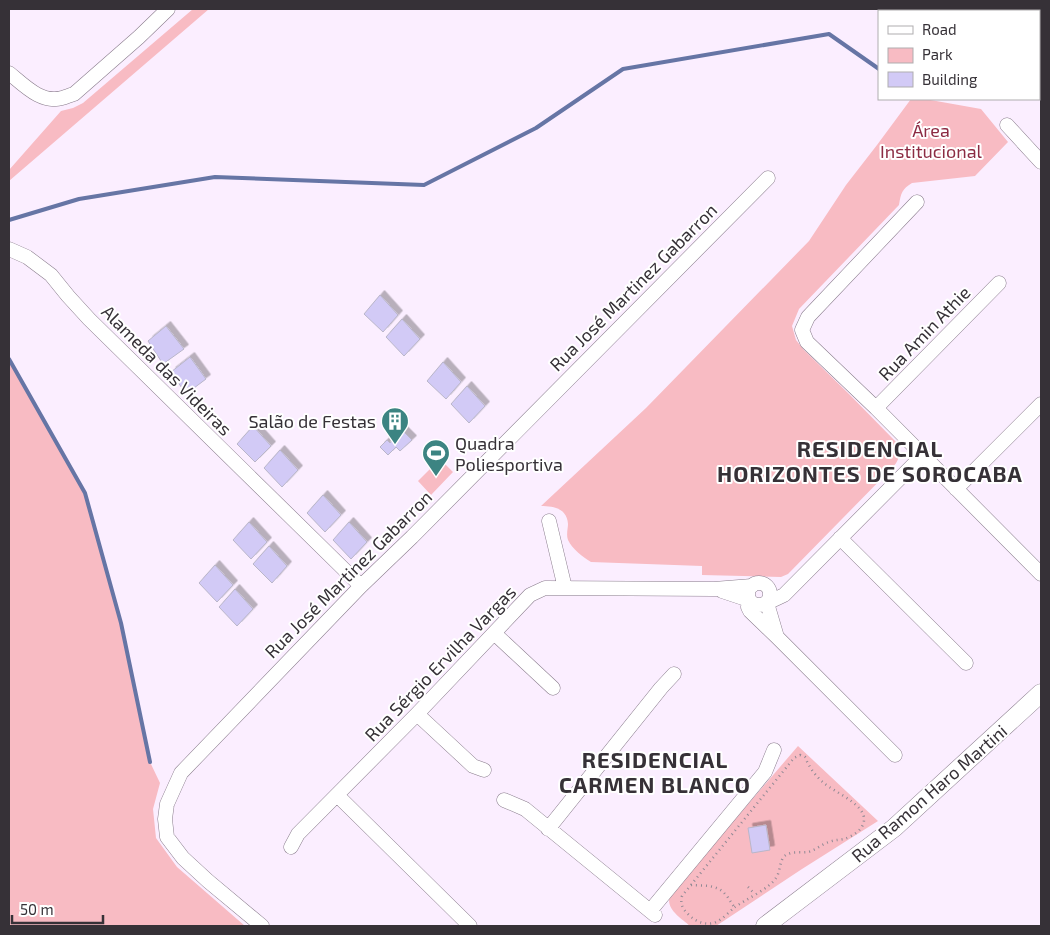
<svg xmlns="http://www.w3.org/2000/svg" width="1050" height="935" font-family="'Exo 2',sans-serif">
	<defs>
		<filter id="shadow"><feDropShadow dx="4.5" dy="-4.5" stdDeviation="0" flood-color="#0004"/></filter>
	</defs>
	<rect width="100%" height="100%" fill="#fbeeff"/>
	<!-- green -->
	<path fill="#f8bbc3" d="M193,9H209L9,181V170L61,111L73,108L83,103Z
		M911,99H925L981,109L1008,142L975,176L912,183C902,189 901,193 899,205L799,309L792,326L796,340L804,350L849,394L899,445C901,454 899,460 893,467L788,574L781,577L702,575V566L591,562C583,557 572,549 568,540C566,535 568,528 568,524C567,508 553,506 541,506L646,408L809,241L846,185L877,145Z
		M9,359L85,493L121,623L150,762L160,783L153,809L156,838L177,867L245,926H9Z
		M440,459L453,472L431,495L418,481Z
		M798,746L878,821L802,869L716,926H690C681,918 665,909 670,895Z"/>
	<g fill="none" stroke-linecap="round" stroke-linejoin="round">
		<!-- stream -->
		<path stroke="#6675a5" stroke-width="4" d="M9,220L79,199L215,177L424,185L536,128L623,69L829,34L879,69
			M9,359L85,493L121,623L150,762"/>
	</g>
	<!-- building -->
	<path fill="#d2caf6" stroke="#b9b6c9" filter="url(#shadow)" d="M380,295L398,315L383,332L364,314Z
		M402,319L420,339L404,356L386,337Z
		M166,326L184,349L163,364L148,341Z
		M190,357L206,379L186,394L171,372Z
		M443,362L461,382L446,399L427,381Z
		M467,386L485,406L469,423L451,404Z
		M253,426L271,446L255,462L237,444Z
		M402,430L412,440L400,451L396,447L388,455L380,447L387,440L390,443Z
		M280,450L298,470L282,487L264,468Z
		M323,495L341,515L325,532L307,513Z
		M249,522L267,542L251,559L233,540Z
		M349,522L367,542L351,559L333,540Z
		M269,546L287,566L272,583L253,564Z
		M215,565L233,585L217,602L199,583Z
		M235,589L253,609L237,626L219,607Z
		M766,825L770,850L752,853L748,828Z"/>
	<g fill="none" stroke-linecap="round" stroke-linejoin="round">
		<!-- minor casing -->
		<g stroke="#897c8c" stroke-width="15">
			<path id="minor" d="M9,73C24,85 41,104 62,98C66,97 70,95 74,94L139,37L168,9
				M1007,125L1041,162
				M917,202L808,317L802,330L807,342L876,408L1041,574
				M9,249L27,257L51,275L68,296L89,319L361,586
				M876,408L999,283
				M956,489L1041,404
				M549,521L565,588
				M840,538L966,663
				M748 594a11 11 0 1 1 22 0a11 11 0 1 1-22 0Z
				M722,591L749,600L748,607L750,611L777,637L895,755
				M494,633L553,688
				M777,637L767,603L784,595L922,456
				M417,714L473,766L484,770
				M337,795L470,926
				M504,800L525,809L655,915
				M548,829L661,688L674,674
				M291,847L298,834L417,714L530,595L545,588L714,589L752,586
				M650,911L765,772L774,750
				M262,926L208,881L183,858L167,837L165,819L167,804L181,773L361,586L412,537L768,178"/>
		</g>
		<!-- major casing -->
		<g stroke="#897c8c" stroke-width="19">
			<path id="major" d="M765,926L894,828L1041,693"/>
		</g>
		<!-- highway casing -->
		<g stroke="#897c8c" stroke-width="21">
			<path id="highway" d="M965,9L968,11
				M1011,9L1013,11
				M1038,9L1041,13
				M1039,38L1041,40
				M1039,81L1041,84"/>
		</g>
		<!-- path -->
		<path stroke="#918994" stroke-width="2.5" stroke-dasharray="1 4" stroke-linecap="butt" d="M800,755L805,757C809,767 816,777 825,784C835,792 863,804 864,818C865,829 853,836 844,839C839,840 834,840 829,842C822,844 816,850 808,852C801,853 792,851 786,855C779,859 781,871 776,878C770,888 745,900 735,907C729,912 722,920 714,923C705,925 696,922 689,915C683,909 680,905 682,896L794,758Z
			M691,885C702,886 717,884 725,894C729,898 731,903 735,908
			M748,887L755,894"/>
		<!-- minor -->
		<use href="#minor" stroke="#fff" stroke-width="14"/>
		<!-- major -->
		<use href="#major" stroke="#fff" stroke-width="18"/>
		<!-- highway -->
		<use href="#highway" stroke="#fff" stroke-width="20"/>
	</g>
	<!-- icons -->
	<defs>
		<g id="building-pin" transform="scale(1.4375)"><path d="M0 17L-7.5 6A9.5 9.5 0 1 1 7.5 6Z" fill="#3c8482" stroke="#fff"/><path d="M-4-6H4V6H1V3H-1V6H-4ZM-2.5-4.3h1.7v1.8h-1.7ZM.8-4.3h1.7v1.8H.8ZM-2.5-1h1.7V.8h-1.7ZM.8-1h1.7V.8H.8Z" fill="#fff"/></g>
		<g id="stadium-pin" transform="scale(1.4375)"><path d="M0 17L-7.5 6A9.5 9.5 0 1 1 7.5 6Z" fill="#3c8482" stroke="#fff"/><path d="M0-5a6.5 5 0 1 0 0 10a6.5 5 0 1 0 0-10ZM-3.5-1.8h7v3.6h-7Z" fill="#fff"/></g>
	</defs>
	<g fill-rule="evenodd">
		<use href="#building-pin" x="395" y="421"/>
		<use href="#stadium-pin" x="436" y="453"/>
	</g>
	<g text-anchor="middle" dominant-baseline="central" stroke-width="4" stroke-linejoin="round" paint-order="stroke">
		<!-- park labels -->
		<g font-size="18" fill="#8c2b43" stroke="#fff">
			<text x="931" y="130">Área<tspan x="931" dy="21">Institucional</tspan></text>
		</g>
		<!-- street labels -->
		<g font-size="18" fill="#363137" stroke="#fff">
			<text transform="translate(633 287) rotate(-45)">Rua José Martinez Gabarron</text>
			<text transform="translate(924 333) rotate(-46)">Rua Amin Athie</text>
			<text transform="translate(167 370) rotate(45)">Alameda das Videiras</text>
			<text transform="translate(348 574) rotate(-45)">Rua José Martinez Gabarron</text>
			<text transform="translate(440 663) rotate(-46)">Rua Sérgio Ervilha Vargas</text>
			<text transform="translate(929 793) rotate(-41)">Rua Ramon Haro Martini</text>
		</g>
		<!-- poi labels -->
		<g font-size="18" fill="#363137" stroke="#fff" text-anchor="end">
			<text x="376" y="421">Salão de Festas</text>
			<text x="455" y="443" text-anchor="start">Quadra<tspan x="455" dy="21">Poliesportiva</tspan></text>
		</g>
		<!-- district labels -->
		<g font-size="22" font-weight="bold" letter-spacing="1" fill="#363137" stroke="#fff">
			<text x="870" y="448">RESIDENCIAL<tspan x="870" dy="25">HORIZONTES DE SOROCABA</tspan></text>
			<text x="655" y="759">RESIDENCIAL<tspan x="655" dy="25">CARMEN BLANCO</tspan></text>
		</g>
	</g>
	<!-- border -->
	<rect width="1050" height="935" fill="none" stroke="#363137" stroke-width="20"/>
	<!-- legend -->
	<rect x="878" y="10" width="162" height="90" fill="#ffffff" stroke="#afadaf"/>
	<rect x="888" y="26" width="25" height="8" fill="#ffffff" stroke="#afadaf"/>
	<text x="922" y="35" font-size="15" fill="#363137">Road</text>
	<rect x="888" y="48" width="25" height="15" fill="#f8bbc3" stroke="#afadaf"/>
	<text x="922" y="60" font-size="15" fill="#363137">Park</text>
	<rect x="888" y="72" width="25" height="15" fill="#d2caf6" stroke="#afadaf"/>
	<text x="922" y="85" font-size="15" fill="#363137">Building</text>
	<!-- scale -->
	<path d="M12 915v8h91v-8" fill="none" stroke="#363137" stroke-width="2.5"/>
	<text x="20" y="915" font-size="15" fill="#363137" stroke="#ffffff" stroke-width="4" paint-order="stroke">50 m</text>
</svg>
